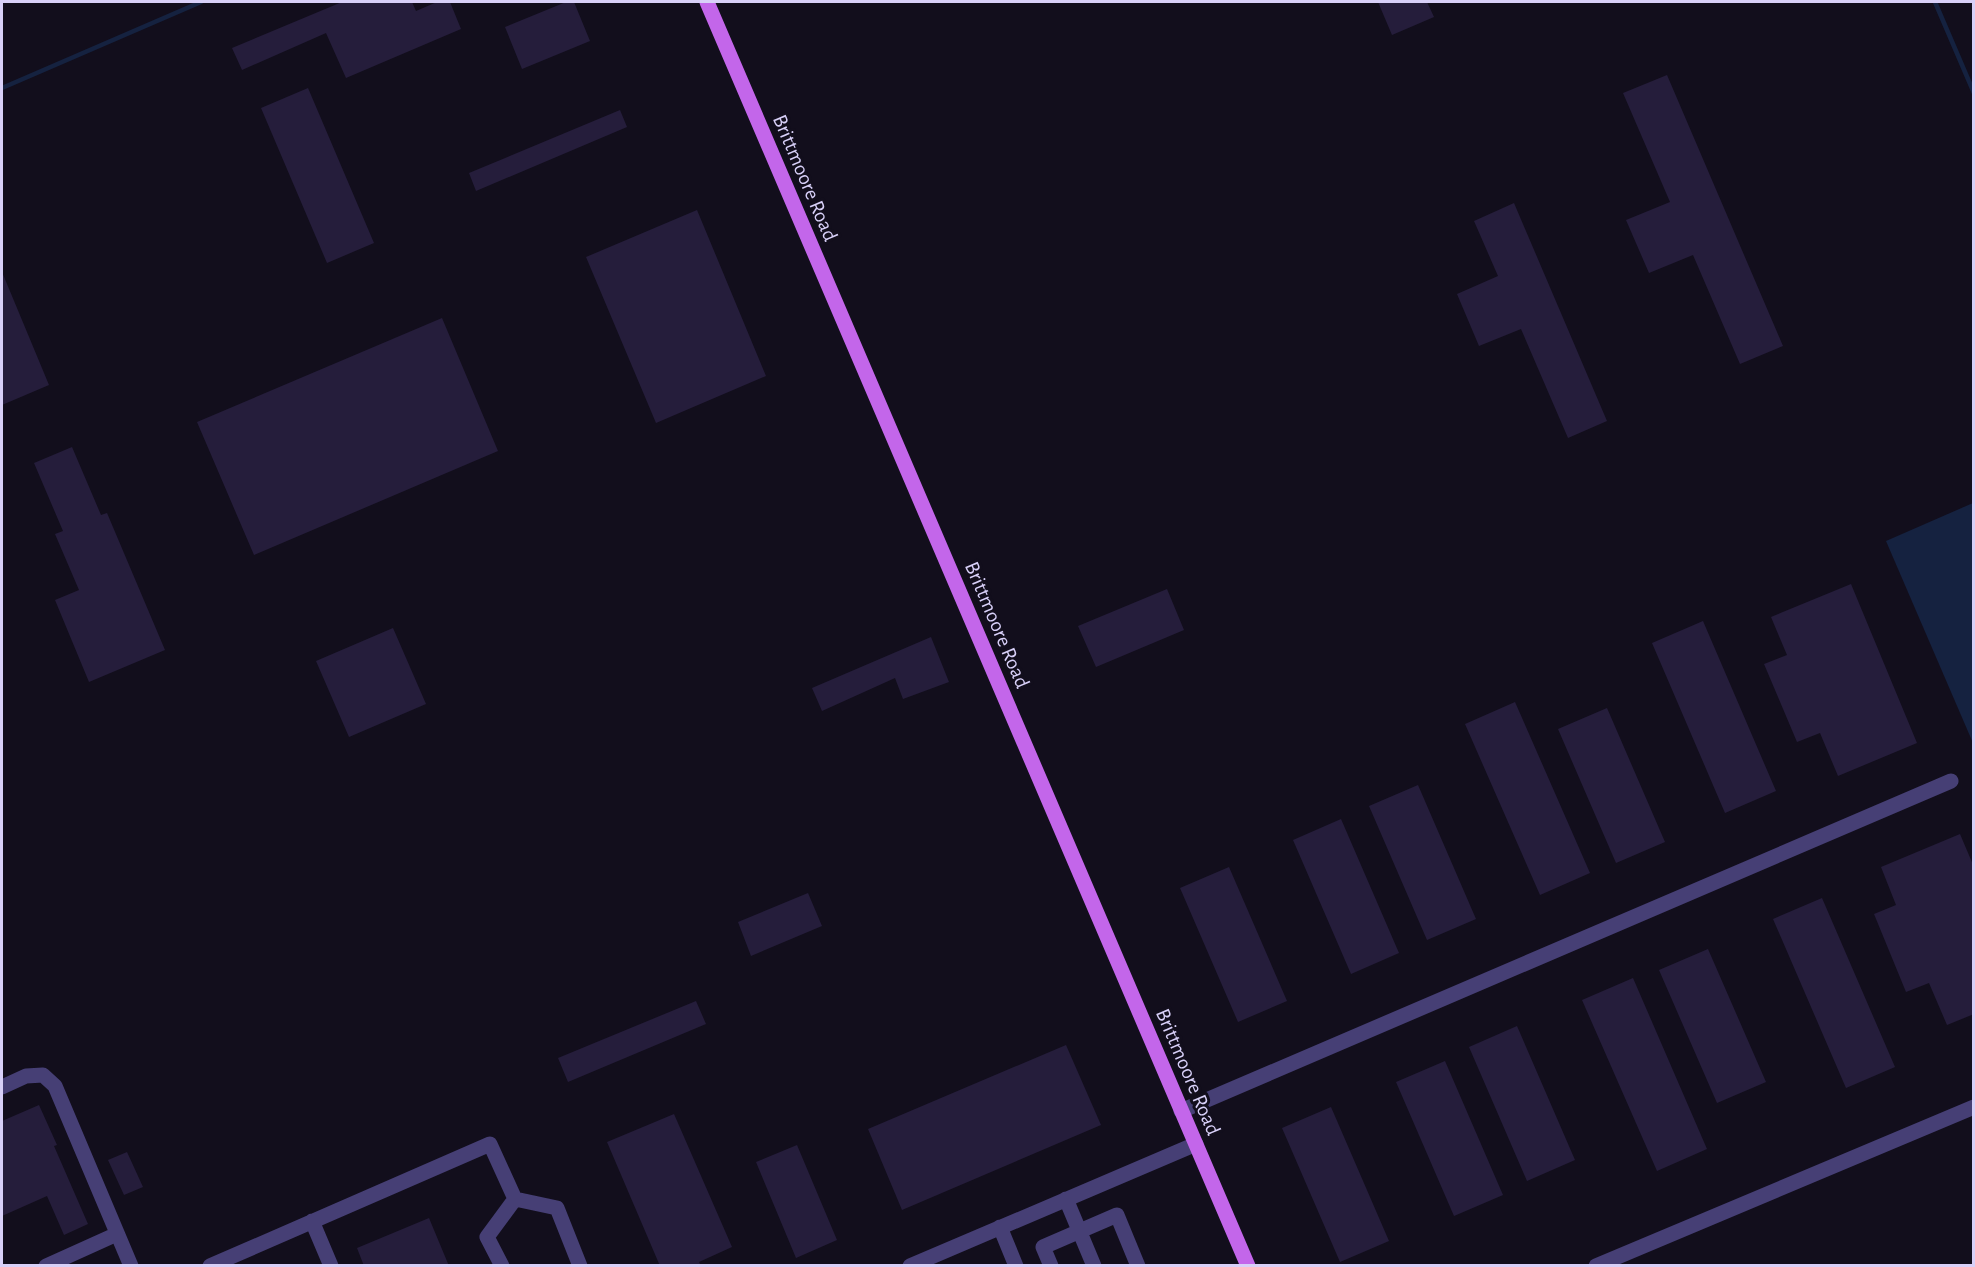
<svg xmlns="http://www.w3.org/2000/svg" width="1975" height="1267" font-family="'Alegreya Sans',sans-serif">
	<rect width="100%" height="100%" fill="#120e1c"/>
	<!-- water -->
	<path fill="#152240" d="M1973,503V743L1886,541Z"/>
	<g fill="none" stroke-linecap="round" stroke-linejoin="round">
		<!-- stream -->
		<path stroke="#152240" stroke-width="4.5" d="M1935,2L1974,93
			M2,88L201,2"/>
	</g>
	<!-- building -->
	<path fill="#251d3b" d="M342,2H412L416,11L437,2H450L461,29L346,78L326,33L242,70L232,48Z
		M566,2H574L590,41L522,69L505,27Z
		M1378,2H1427L1434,17L1392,35Z
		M1667,75L1783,346L1740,364L1693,255L1649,273L1626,220L1670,202L1623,93Z
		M308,88L374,243L327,263L261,108Z
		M620,110L627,127L476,191L469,173Z
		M1514,203L1607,421L1568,438L1521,329L1479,346L1457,294L1498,276L1474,221Z
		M697,210L766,376L656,423L586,257Z
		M2,272L49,385L2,405Z
		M442,318L498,451L254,555L197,422Z
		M72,447L101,515L107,513L165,650L89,682L55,600L79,590L55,534L63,531L34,463Z
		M1851,584L1917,743L1838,776L1820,733L1797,742L1764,664L1787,655L1771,617Z
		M1167,589L1184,630L1096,667L1078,626Z
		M1703,621L1776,791L1725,813L1652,643Z
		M393,628L426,704L349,737L316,661Z
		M931,637L949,682L903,699L895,678L822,711L812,688Z
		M1515,702L1590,873L1540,895L1465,724Z
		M1607,708L1665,842L1616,863L1558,729Z
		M1418,785L1476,919L1427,940L1369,806Z
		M1341,819L1399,953L1351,974L1293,840Z
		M1960,834L1974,867V1014L1947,1025L1929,983L1906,992L1874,914L1896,905L1881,867Z
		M1229,867L1287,1001L1238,1022L1180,888Z
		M808,893L822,926L751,956L738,922Z
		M1822,898L1895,1067L1846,1088L1773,919Z
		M1708,949L1766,1082L1717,1103L1659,970Z
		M1633,978L1707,1149L1657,1171L1582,1000Z
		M696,1001L706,1024L568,1082L558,1058Z
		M1517,1026L1575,1160L1527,1181L1469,1047Z
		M1066,1045L1101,1125L902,1210L868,1129Z
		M1445,1061L1503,1195L1454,1216L1396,1082Z
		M39,1105L57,1145L54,1146L88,1224L64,1235L47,1196L2,1216V1121Z
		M1331,1107L1389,1241L1340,1262L1282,1128Z
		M674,1114L732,1247L699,1262L701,1266H660L607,1142Z
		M797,1145L837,1240L796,1258L756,1162Z
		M127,1152L143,1187L124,1195L108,1160Z
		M429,1218L449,1266H364L357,1248Z"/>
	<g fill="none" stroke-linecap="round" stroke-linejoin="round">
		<!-- minor -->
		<path stroke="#463f75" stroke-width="15" d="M2,1087L26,1076L43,1075L55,1086L131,1266
			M1181,1111L1951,781
			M515,1199L557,1208L580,1266
			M1066,1199L1094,1266
			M312,1221L331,1266
			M1000,1227L1016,1266
			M46,1266L117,1234
			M210,1266L490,1144L515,1199
			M502,1266L487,1237L515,1199
			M910,1266L1196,1144
			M1051,1266L1043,1247L1117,1215L1138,1266
			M1596,1266L1974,1107"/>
		<!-- major -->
		<path stroke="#c366ea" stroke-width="15" d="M707,2L1248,1266"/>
	</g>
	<g text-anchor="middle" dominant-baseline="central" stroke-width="6" stroke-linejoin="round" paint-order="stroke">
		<!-- street labels -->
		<g font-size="21" fill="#d8d0f8" stroke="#120e1c">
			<text transform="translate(805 178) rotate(67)">Brittmoore Road</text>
			<text transform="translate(997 625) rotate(67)">Brittmoore Road</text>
			<text transform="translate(1188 1072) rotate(67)">Brittmoore Road</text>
		</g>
	</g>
	<!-- border -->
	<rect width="1975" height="1267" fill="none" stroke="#d8d0f8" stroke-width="6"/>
</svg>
